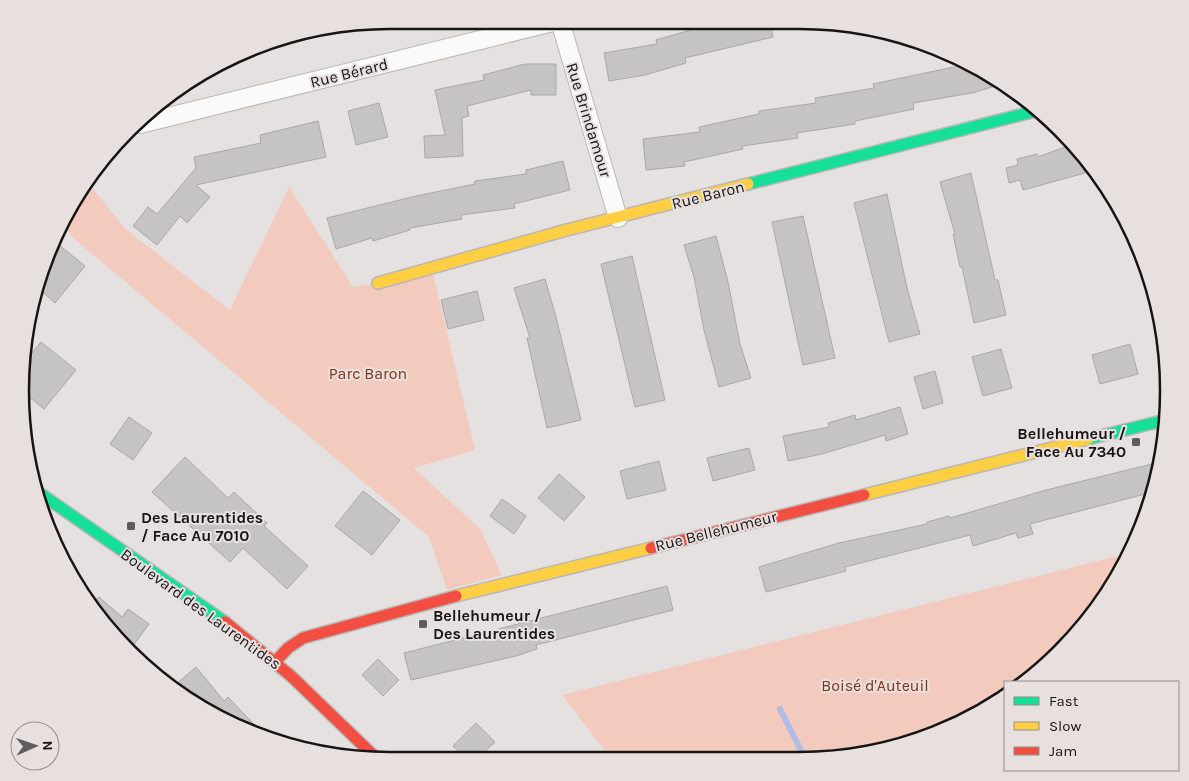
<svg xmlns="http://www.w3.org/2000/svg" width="1189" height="781" font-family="Karla,sans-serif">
	<rect width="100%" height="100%" fill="#e5e1e0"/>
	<!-- green -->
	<path fill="#f2cbbe" d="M87,181L124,228L230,310L289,187L353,287L433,274L475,450L414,468L480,529L502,575L447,590L429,537L72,237L63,223Z
		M1130,553L1119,576L1077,635L1026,682H1005V696L962,723L894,748L822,760L611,759L562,695Z"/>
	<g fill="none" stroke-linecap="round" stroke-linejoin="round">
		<!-- stream -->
		<path stroke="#b1bbe6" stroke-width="6" d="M780,709L806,760"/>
	</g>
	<!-- building -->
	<path fill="#c6c3c3" stroke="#aaa7a7" d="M718,22L770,23L773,37L685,58L686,63L645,75L609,81L604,53L657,44L656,40Z
		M525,64H556V95H531V90L467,106L469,116L462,118L463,156L425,158L424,136L445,135L435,90L484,80L483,75Z
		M968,64L1002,84L972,93L913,103L914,109L855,121V124L797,133L798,138L742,146L743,149L684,162L685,166L646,170L643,139L700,132L699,127L759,114V111L816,103L815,98L874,88L873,84Z
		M379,103L388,137L356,145L348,111Z
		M318,121L326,157L196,185L210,197L187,223L180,216L157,245L133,226L148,207L157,214L196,168L194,157L261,143L260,135Z
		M1073,144L1077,149L1085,173L1023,190L1020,180L1009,183L1006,168L1018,165L1017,159L1037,154L1038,157Z
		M563,161L570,190L514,204L515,208L461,215L462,219L410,228V230L373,241L372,238L336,249L327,218L416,196L475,184V181L526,174V170Z
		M971,173L995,280H998L1006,315L974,323L962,267H960L953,234H955L940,182Z
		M887,194L907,288L920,334L889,342L854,203Z
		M803,216L835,358L803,365L772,222Z
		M716,236L728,282L740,344L751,378L719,387L704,330L694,277L684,245Z
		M53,240L85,266L55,303L39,289L48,249Z
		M632,256L665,400L635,407L601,264Z
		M545,279L556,317L581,420L547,428L527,338H530L514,288Z
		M477,291L484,320L448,329L441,300Z
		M41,342L76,370L44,409L22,391L21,366Z
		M1130,344L1138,374L1100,384L1092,355Z
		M1001,349L1012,388L983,396L972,357Z
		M935,371L943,403L923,409L914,377Z
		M900,407L908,434L886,441L885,435L822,454L788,461L783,436L829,427L828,423L855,415L856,420Z
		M129,417L152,433L133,460L110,444Z
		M749,448L755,470L713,481L707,458Z
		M185,457L228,498L234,492L267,523L264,526L308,566L287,589L243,548L230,562L152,492Z
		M659,461L666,490L627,499L620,471Z
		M1160,462L1153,492L1030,524L1033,534L1018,538L1016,533L973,546L970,535L845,567L846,571L766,592L759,567L839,543L927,524V522L949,516L950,518L1046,490Z
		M559,474L585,497L564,521L538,498Z
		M363,491L400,520L372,555L335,526Z
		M502,499L526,516L514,534L490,516Z
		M667,586L673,610L536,645L537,649L516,656L411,680L404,653Z
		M99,597L122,617L128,609L149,624L130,650L92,603Z
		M378,659L399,680L383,696L362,675Z
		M196,667L224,701L228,697L263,734L227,723L173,687Z
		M476,723L495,742L478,758H466L453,746Z"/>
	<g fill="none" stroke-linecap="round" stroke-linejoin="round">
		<!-- street casing -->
		<g stroke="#bab7b6" stroke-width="20">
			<path id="street" d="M560,21L618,218
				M140,124L557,21"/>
		</g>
		<!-- fast casing -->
		<g stroke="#bab7b6" stroke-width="14">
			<path id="fast" d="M748,184L1040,110
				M1088,439L1166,420
				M38,492L225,622"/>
		</g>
		<!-- slow casing -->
		<g stroke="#bab7b6" stroke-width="14">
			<path id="slow" d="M378,283L563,231L748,184
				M864,495L1088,439
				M456,596L651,548"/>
		</g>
		<!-- jam casing -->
		<g stroke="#bab7b6" stroke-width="14">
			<path id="jam" d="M651,548L864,495
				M225,622L291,676L376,758
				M275,662L288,648L303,638L456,596"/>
		</g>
		<!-- street -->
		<use href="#street" stroke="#fbfafa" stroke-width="18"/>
		<!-- fast -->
		<use href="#fast" stroke="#16e098" stroke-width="11"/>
		<!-- slow -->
		<use href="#slow" stroke="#ffcf43" stroke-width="11"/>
		<!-- jam -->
		<use href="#jam" stroke="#f24e42" stroke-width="11"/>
	</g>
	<!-- markers -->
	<g fill="#5f5c5b" stroke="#e7e0de" stroke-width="2">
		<rect x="1131" y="437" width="10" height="10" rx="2.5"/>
		<rect x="126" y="521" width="10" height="10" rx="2.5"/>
		<rect x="418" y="619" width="10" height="10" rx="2.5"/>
	</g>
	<g text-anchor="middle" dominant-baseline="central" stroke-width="4" stroke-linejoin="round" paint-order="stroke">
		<!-- street labels -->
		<g font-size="16" fill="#171514" stroke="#e7e0de">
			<text transform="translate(349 73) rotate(-14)">Rue Bérard</text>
			<text transform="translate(589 120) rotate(73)">Rue Brindamour</text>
			<text transform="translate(708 195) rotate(-14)">Rue Baron</text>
			<text transform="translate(716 531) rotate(-14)">Rue Bellehumeur</text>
			<text transform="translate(201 609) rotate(36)">Boulevard des Laurentides</text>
		</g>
		<!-- park labels -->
		<g font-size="16" fill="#843213" stroke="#e7e0de">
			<text x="368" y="373">Parc Baron</text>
			<text x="875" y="685">Boisé d'Auteuil</text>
		</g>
		<!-- poi labels -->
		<g font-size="16" font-weight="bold" fill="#171514" stroke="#e7e0de" text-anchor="start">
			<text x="1126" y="433" text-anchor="end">Bellehumeur /<tspan x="1126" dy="18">Face Au 7340</tspan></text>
			<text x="141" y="517">Des Laurentides<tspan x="141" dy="18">/ Face Au 7010</tspan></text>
			<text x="433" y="615">Bellehumeur /<tspan x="433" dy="18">Des Laurentides</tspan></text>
		</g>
	</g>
	<!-- crop -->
	<path d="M0 0H1189V781H0ZM390 29H799A361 361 0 0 1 1160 390V391A361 361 0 0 1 799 752H390A361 361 0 0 1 29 391V390A361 361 0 0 1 390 29Z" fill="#e7e0de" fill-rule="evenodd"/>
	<path fill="none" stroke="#171514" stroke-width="2.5" d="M390 29H799A361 361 0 0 1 1160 390V391A361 361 0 0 1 799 752H390A361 361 0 0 1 29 391V390A361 361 0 0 1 390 29Z"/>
	<!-- legend -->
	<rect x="1004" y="681" width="175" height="90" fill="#e7e0de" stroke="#948f8d"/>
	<rect x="1014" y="697" width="25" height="8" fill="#16e098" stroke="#948f8d"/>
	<text x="1049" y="706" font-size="15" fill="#171514">Fast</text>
	<rect x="1014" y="722" width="25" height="8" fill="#ffcf43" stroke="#948f8d"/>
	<text x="1049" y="731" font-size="15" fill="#171514">Slow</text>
	<rect x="1014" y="747" width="25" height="8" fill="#f24e42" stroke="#948f8d"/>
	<text x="1049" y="756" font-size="15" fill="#171514">Jam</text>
	<!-- north arrow -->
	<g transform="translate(35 746) rotate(88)"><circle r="24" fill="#e7e0de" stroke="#948f8d"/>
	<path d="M0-4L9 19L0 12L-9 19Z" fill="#5f5c5b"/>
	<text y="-8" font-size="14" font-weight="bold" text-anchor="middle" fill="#171514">N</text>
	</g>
</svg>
